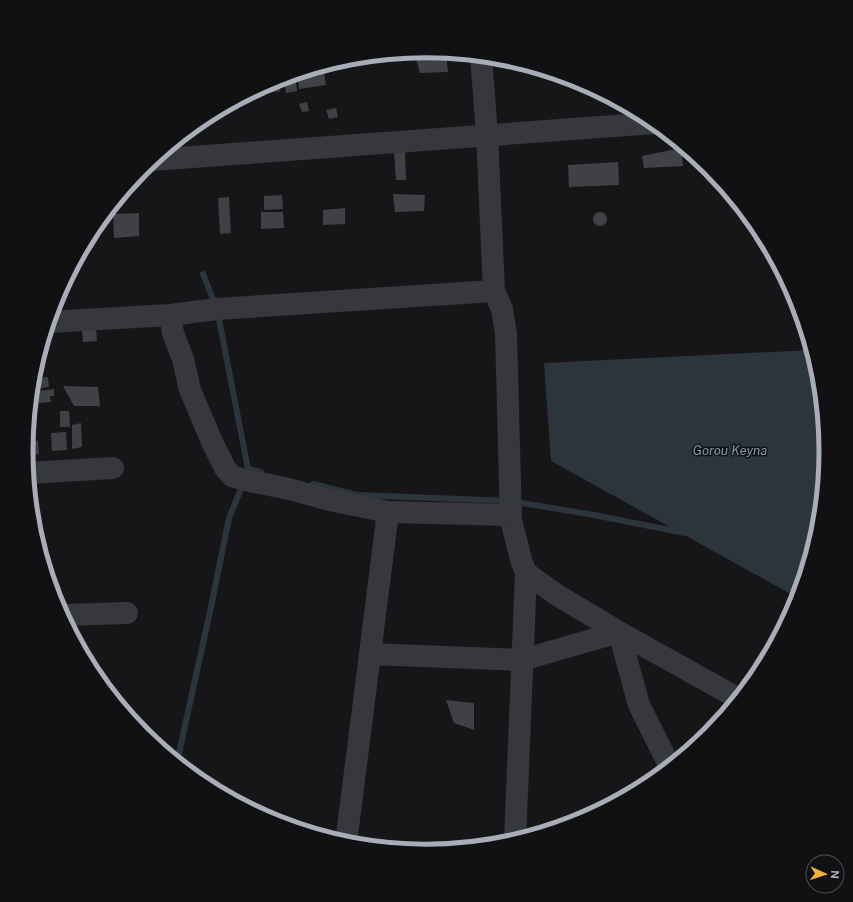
<svg xmlns="http://www.w3.org/2000/svg" width="853" height="902" font-family="'Public Sans',sans-serif">
	<rect width="100%" height="100%" fill="#161618"/>
	<!-- water -->
	<path fill="#2c353c" d="M812,350L819,373L827,451L819,529L798,598L551,461L544,363Z"/>
	<g fill="none" stroke-linecap="round" stroke-linejoin="round">
		<!-- stream -->
		<path stroke="#2c353c" stroke-width="6" d="M203,274L217,309L248,469L261,472
			M313,484L357,495L510,501L594,515L685,533
			M177,762L211,607L229,518L243,484"/>
	</g>
	<!-- building -->
	<path fill="#404145" d="M427,51L446,52L448,72L420,73L414,52Z
		M323,66L326,85L299,89L297,74Z
		M295,74L297,91L286,93L284,78Z
		M278,79L280,91L268,93L267,85Z
		M307,102L309,111L302,112L299,104Z
		M336,108L338,117L329,119L326,110Z
		M681,148L683,166L644,168L642,156Z
		M405,152L406,180H396L394,153Z
		M618,162L619,185L569,187L568,165Z
		M713,172L721,182H713Z
		M393,194L425,195L424,211L395,212Z
		M282,195L283,209L264,210V196Z
		M229,197L231,233L220,234L218,198Z
		M345,208V224L323,225V210Z
		M261,212H283L284,228L261,229Z
		M593 219a7 7 0 1 1 14 0a7 7 0 1 1-14 0Z
		M139,213V236L114,238L113,214Z
		M96,327L97,341L83,342L82,329Z
		M46,333L48,334V345H42Z
		M48,377L49,387L41,388L40,378Z
		M63,386L98,387L100,406H74Z
		M54,389V396H50L51,402L39,403L38,391Z
		M60,411H69L70,427H60Z
		M81,423L82,447L72,449V425Z
		M66,432L67,450L52,451L51,433Z
		M38,441L39,454L28,455V442Z
		M446,700L474,703V730L454,723Z"/>
	<g fill="none" stroke-linecap="round" stroke-linejoin="round">
		<!-- street -->
		<path stroke="#37383d" stroke-width="22" d="M481,56L487,135L494,291L502,309L506,334L511,520L522,563L526,573L557,595L619,632L639,705L670,767
			M152,160L655,123
			M170,315L173,333L183,359L190,390L213,444L225,468L232,476L245,480L289,489L330,500L388,512L511,515
			M49,322L170,315L217,309L494,291
			M28,473L113,468
			M62,615L127,613
			M370,654L522,660L619,632L739,699
			M515,841L526,573
			M346,843L388,512"/>
	</g>
	<g text-anchor="middle" dominant-baseline="central" stroke-width="3" stroke-linejoin="round" paint-order="stroke">
		<!-- water labels -->
		<g font-size="13" font-style="italic" fill="#7f9bb3" stroke="#111113">
			<text x="730" y="450">Gorou Keyna</text>
		</g>
	</g>
	<!-- crop -->
	<path d="M0 0H853V902H0ZM33 451a393 393 0 1 1 786 0a393 393 0 1 1-786 0Z" fill="#111113" fill-rule="evenodd"/>
	<path fill="none" stroke="#a8adb8" stroke-width="5" d="M33 451a393 393 0 1 1 786 0a393 393 0 1 1-786 0Z"/>
	<!-- north arrow -->
	<g transform="translate(825 874) rotate(93)"><circle r="19" fill="#111113" stroke="#4d4f55"/>
	<path d="M0-3L7 15L0 10L-7 15Z" fill="#f2b134"/>
	<text y="-6" font-size="11" font-weight="bold" text-anchor="middle" fill="#a8adb8">N</text>
	</g>
</svg>
